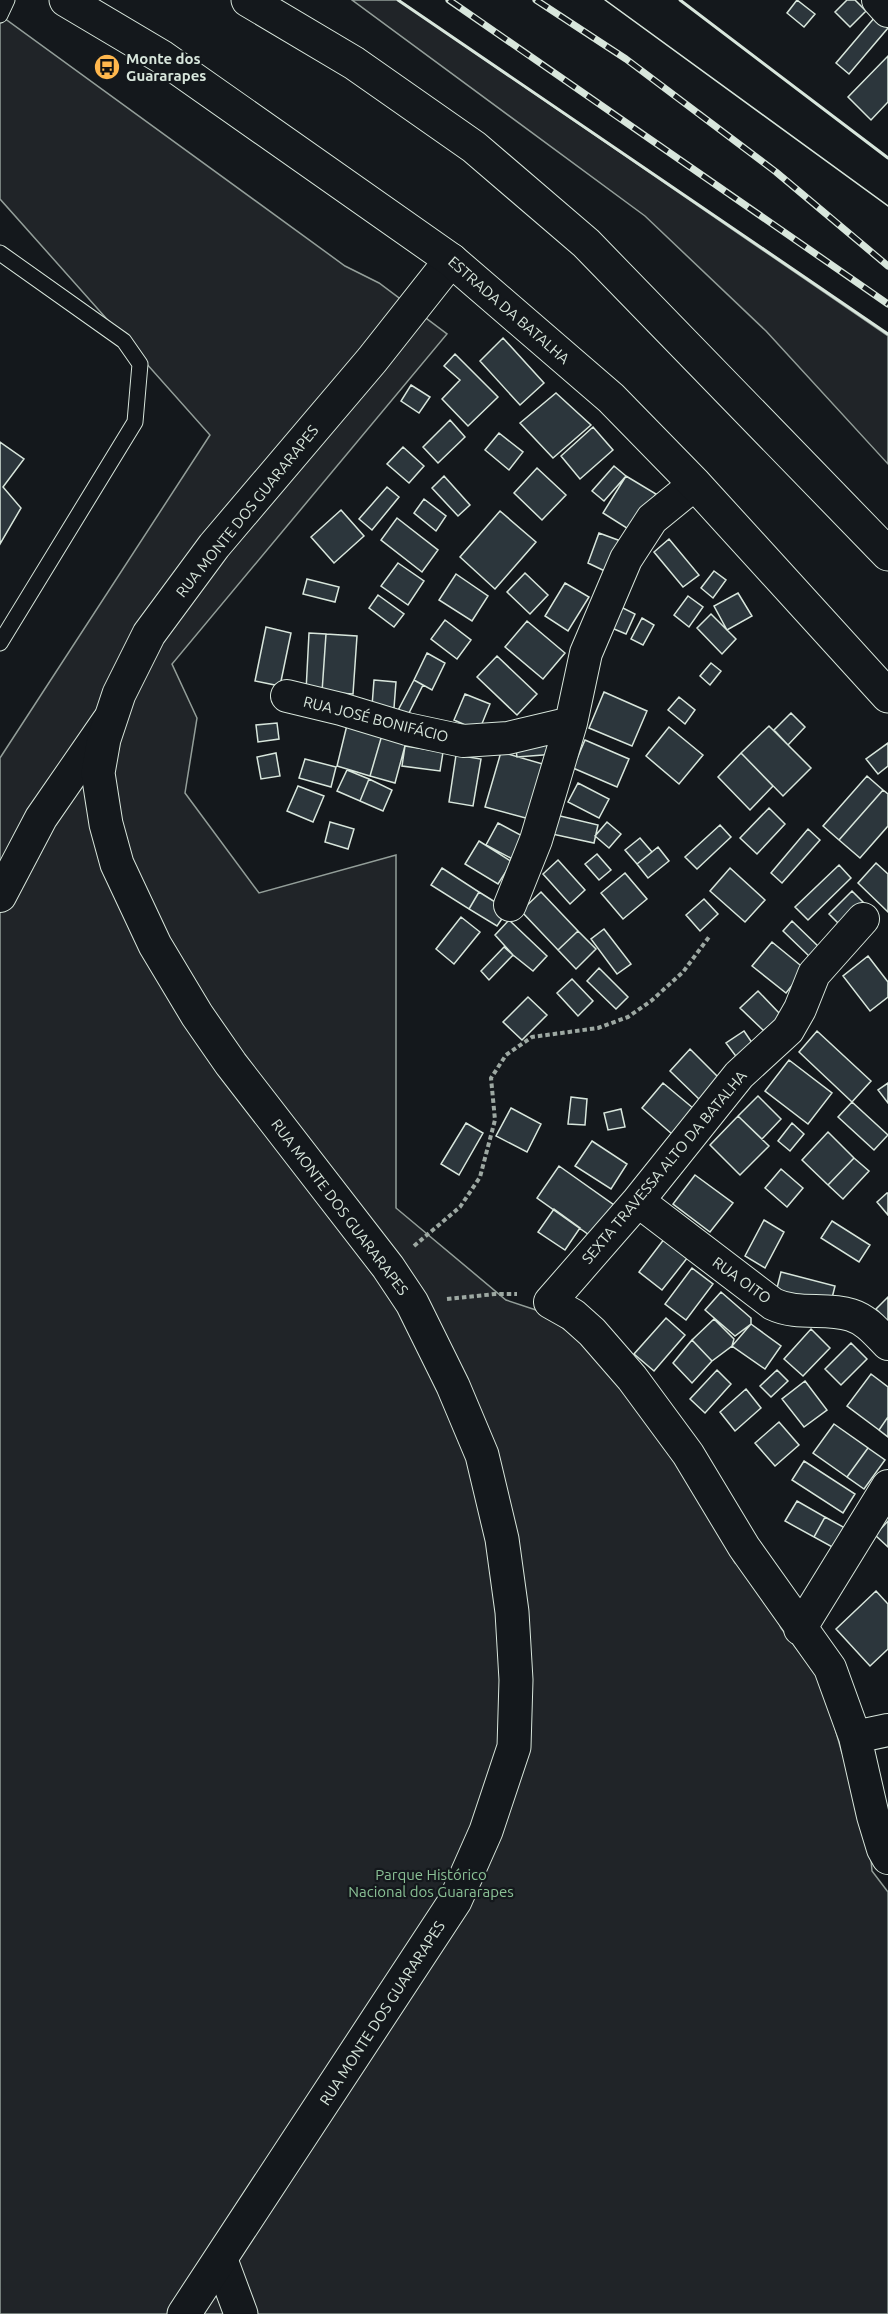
<svg xmlns="http://www.w3.org/2000/svg" width="888" height="2314" font-family="Ubuntu,sans-serif">
	<rect width="100%" height="100%" fill="#14181c"/>
	<!-- green -->
	<path fill="#202428" stroke="#939e99" stroke-width="1.5" d="M352,0H398L888,336V464L766,331L645,216Z
		M0,15L345,266L379,283L447,334L172,664L197,718L185,793L259,893L396,855V1208L506,1300L539,1311L581,1341L663,1438L735,1563L759,1576L781,1628L822,1682L842,1753L864,1775L872,1871L888,1892V2314H0V758L210,435L0,199Z"/>
	<!-- building -->
	<path fill="#2c363c" stroke="#d8e6dc" stroke-width="1.5" d="M797,0L815,14L804,27L787,13Z
		M847,0H855L866,11L850,27L835,12Z
		M875,17L888,28L849,74L836,63Z
		M888,56V102L871,120L848,97Z
		M503,338L544,383L520,405L480,361Z
		M455,354L498,397L468,426L442,399L460,380L444,366Z
		M411,385L430,397L419,413L401,401Z
		M556,393L591,425L553,458L520,423Z
		M450,420L465,437L438,463L423,447Z
		M593,427L613,450L580,479L561,456Z
		M499,433L523,452L509,470L485,450Z
		M0,442L24,459L3,487L21,508L0,544Z
		M403,447L424,466L409,483L387,464Z
		M614,466L626,476L604,501L592,491Z
		M537,468L566,495L542,520L514,493Z
		M444,476L470,505L458,516L432,488Z
		M626,476L656,494L633,532L603,513Z
		M387,487L399,497L372,530L359,519Z
		M424,499L446,516L436,531L414,513Z
		M341,510L364,536L334,563L311,537Z
		M500,511L536,542L495,589L460,557Z
		M397,518L438,550L422,572L381,540Z
		M599,533L626,543L609,573L588,563Z
		M669,539L699,575L683,587L654,552Z
		M398,563L424,581L408,605L381,586Z
		M714,571L726,580L713,598L701,588Z
		M525,573L548,595L530,614L507,592Z
		M456,574L488,596L472,621L439,600Z
		M307,579L339,587L335,602L303,594Z
		M565,583L589,597L568,631L545,616Z
		M738,593L752,616L727,630L714,606Z
		M378,595L404,614L394,627L369,608Z
		M688,596L703,607L689,627L674,615Z
		M617,605L635,614L626,634L607,626Z
		M711,614L736,639L722,654L697,628Z
		M642,618L654,625L643,645L631,639Z
		M445,620L471,640L457,659L431,639Z
		M527,621L565,653L543,679L505,647Z
		M266,627L291,633L280,686L255,681Z
		M309,633L326,634L322,692L306,691Z
		M326,634L357,636L353,694L322,692Z
		M427,653L445,663L432,690L414,680Z
		M497,656L537,694L517,715L477,677Z
		M711,663L721,671L710,685L700,676Z
		M374,680L396,682L394,708L372,706Z
		M414,680L423,685L404,723L394,718Z
		M604,692L647,711L632,746L589,728Z
		M465,694L490,704L479,731L454,720Z
		M679,697L695,710L685,724L668,710Z
		M791,713L805,727L788,745L774,730Z
		M277,723L279,739L258,742L256,725Z
		M347,725L382,735L370,776L337,766Z
		M769,726L811,768L783,796L741,753Z
		M669,727L703,755L679,784L646,756Z
		M382,735L406,742L395,783L370,776Z
		M555,738L556,754L517,757L515,742Z
		M585,740L629,759L617,787L573,768Z
		M888,743V766L878,774L866,759Z
		M405,746L443,752L440,771L402,766Z
		M501,752L553,767L537,821L485,807Z
		M276,753L280,776L261,779L257,757Z
		M741,753L773,786L750,810L718,777Z
		M456,755L481,759L473,806L449,802Z
		M305,759L336,767L331,787L299,778Z
		M347,770L369,779L360,801L337,791Z
		M867,776L883,790L839,840L823,826Z
		M369,779L392,790L383,811L360,801Z
		M578,783L609,799L599,818L568,802Z
		M298,786L324,796L313,822L287,811Z
		M883,790L888,794V826L860,858L839,840Z
		M769,808L785,824L757,854L740,838Z
		M556,815L598,825L594,843L552,834Z
		M330,822L354,829L348,849L325,842Z
		M607,822L621,834L609,848L595,836Z
		M498,823L530,840L518,862L486,845Z
		M720,825L731,837L697,869L685,857Z
		M808,829L820,840L782,883L771,873Z
		M640,838L652,852L637,864L625,850Z
		M479,841L512,862L498,884L465,864Z
		M658,847L669,861L648,878L637,864Z
		M597,854L611,870L599,880L585,864Z
		M558,860L585,890L570,904L543,874Z
		M876,863L888,874V912L858,883Z
		M839,865L851,878L808,920L795,907Z
		M442,868L479,892L469,909L431,885Z
		M730,868L765,900L745,922L710,891Z
		M625,873L647,899L623,919L601,893Z
		M852,891L866,905L843,928L829,914Z
		M479,892L508,910L497,926L469,909Z
		M541,892L578,931L558,950L521,911Z
		M704,899L718,914L700,931L686,915Z
		M461,917L480,932L454,964L436,949Z
		M509,920L547,956L533,971L513,955L495,935Z
		M792,921L819,947L810,957L783,931Z
		M604,929L631,964L617,974L591,939Z
		M578,931L596,949L576,969L558,950Z
		M772,942L805,969L786,993L752,966Z
		M504,947L513,955L489,980L481,971Z
		M868,956L888,982V997L870,1011L843,976Z
		M599,968L628,997L616,1009L587,981Z
		M572,979L593,1001L578,1016L557,993Z
		M758,991L781,1015L765,1032L740,1008Z
		M528,997L547,1015L522,1040L503,1022Z
		M744,1031L755,1047L738,1059L726,1043Z
		M817,1031L871,1081L852,1102L799,1052Z
		M690,1049L721,1080L701,1101L670,1071Z
		M789,1060L832,1093L808,1124L765,1091Z
		M663,1083L693,1108L672,1134L642,1108Z
		M888,1083V1103L878,1090Z
		M758,1096L781,1119L762,1139L738,1116Z
		M571,1097L587,1099L585,1125L568,1124Z
		M852,1102L888,1135L874,1150L838,1117Z
		M511,1108L541,1124L527,1152L496,1136Z
		M621,1109L625,1127L608,1130L604,1113Z
		M738,1116L769,1146L740,1175L710,1145Z
		M466,1123L483,1133L459,1175L441,1164Z
		M792,1123L804,1134L790,1151L778,1141Z
		M828,1132L854,1158L828,1185L802,1160Z
		M592,1141L627,1164L611,1189L575,1166Z
		M854,1158L869,1171L843,1199L828,1185Z
		M559,1166L614,1205L592,1237L537,1198Z
		M781,1169L803,1188L787,1207L765,1188Z
		M695,1175L733,1203L710,1232L673,1204Z
		M887,1193H888V1215L877,1202Z
		M554,1209L580,1228L565,1250L538,1232Z
		M764,1220L784,1232L765,1268L745,1256Z
		M832,1221L870,1245L859,1262L821,1238Z
		M668,1234L692,1252L662,1290L639,1272Z
		M692,1268L713,1284L686,1320L665,1304Z
		M781,1272L835,1286L830,1306L776,1292Z
		M721,1292L751,1318V1324L735,1336L705,1310Z
		M888,1297V1322L876,1309Z
		M666,1318L685,1335L654,1371L634,1354Z
		M714,1319L734,1339L732,1346L712,1361L692,1340Z
		M751,1324L781,1346L765,1369L732,1346Z
		M811,1329L830,1348L803,1376L784,1359Z
		M692,1340L712,1361L692,1383L673,1363Z
		M851,1343L867,1359L841,1385L825,1369Z
		M717,1370L731,1384L705,1413L690,1399Z
		M777,1370L788,1381L771,1397L760,1386Z
		M871,1374L888,1387V1417L879,1430L847,1406Z
		M805,1381L827,1410L804,1427L782,1399Z
		M746,1389L761,1408L735,1431L720,1412Z
		M888,1417V1437L879,1430Z
		M779,1422L799,1445L775,1466L755,1443Z
		M834,1424L868,1448L847,1477L813,1453Z
		M868,1448L885,1460L864,1489L847,1477Z
		M804,1461L855,1494L843,1513L792,1480Z
		M797,1501L825,1517L814,1537L785,1521Z
		M825,1517L845,1528L834,1548L814,1537Z
		M888,1521V1547L875,1535Z
		M876,1591L888,1604V1649L870,1666L836,1629Z"/>
	<g fill="none" stroke-linecap="round" stroke-linejoin="round">
		<!-- service casing -->
		<g stroke="#d8e6dc" stroke-width="17">
			<path id="service" d="M0,15L7,0
				M0,253L124,341L140,364L135,422L0,643"/>
		</g>
		<!-- minor casing -->
		<g stroke="#d8e6dc" stroke-width="34">
			<path id="minor" d="M878,0L888,11
				M287,696L341,709L407,729L463,741L508,738L571,723
				M0,896L41,818L108,721
				M510,905L536,840L571,723L586,653L626,559L652,519L695,484
				M863,919L814,974L800,1009L788,1030L739,1075L638,1201L550,1302L573,1315L592,1332L632,1378L688,1454L744,1547L830,1668L855,1737L873,1816L883,1849L888,1858
				M638,1201L773,1304C798,1316 825,1307 851,1315C867,1320 877,1333 888,1344
				M800,1629L888,1486
				M855,1737L888,1730"/>
		</g>
		<!-- tertiary casing -->
		<g stroke="#d8e6dc" stroke-width="35">
			<path id="tertiary" d="M221,2260L241,2314"/>
		</g>
		<!-- secondary casing -->
		<g stroke="#d8e6dc" stroke-width="35">
			<path id="secondary" d="M184,2314L455,1901L486,1831L514,1747L516,1680L512,1612L502,1539L482,1455L453,1386L412,1303L388,1267L231,1064L197,1015L155,945L117,864L106,824L98,773L104,739L119,694L149,634L214,546L372,360L451,260"/>
		</g>
		<!-- trunk casing -->
		<g stroke="#d8e6dc" stroke-width="35">
			<path id="trunk" d="M66,0L162,57L451,260L611,398L695,484L888,696
				M248,0L354,63L474,147L586,243L888,554"/>
		</g>
		<!-- path -->
		<path stroke="#9da8a2" stroke-width="4" stroke-dasharray="4.5 3" stroke-linecap="butt" d="M414,1246L460,1207L480,1177L495,1120L491,1078L506,1055L532,1037L598,1028L628,1017L651,1001L683,972L709,937
			M447,1299L495,1294H517"/>
		<!-- service -->
		<use href="#service" stroke="#14181c" stroke-width="15"/>
		<!-- minor -->
		<use href="#minor" stroke="#14181c" stroke-width="32"/>
		<!-- tertiary -->
		<use href="#tertiary" stroke="#14181c" stroke-width="33"/>
		<!-- secondary -->
		<use href="#secondary" stroke="#14181c" stroke-width="33"/>
		<!-- trunk -->
		<use href="#trunk" stroke="#14181c" stroke-width="33"/>
		<!-- tram -->
		<path stroke="#d8e6dc" stroke-width="1.5" d="M605,0L888,206"/>
		<!-- rail casing -->
		<g stroke="#d8e6dc" stroke-width="7">
			<path id="rail" d="M449,0L888,304
				M536,0L626,59L776,172L888,266"/>
		</g>
		<!-- rail -->
		<use href="#rail" stroke="#14181c" stroke-width="4.5" stroke-dasharray="14" stroke-linecap="butt"/>
		<!-- wall -->
		<path stroke="#d8e6dc" stroke-width="3" d="M398,0L888,334
			M680,0L888,158"/>
	</g>
	<!-- icons -->
	<defs>
		<g id="bus-disc" transform="scale(1.35)"><circle r="9.5" fill="#ffb74d" stroke="#14181c"/><path d="M-5-6H5V4H4V6H2V4H-2V6H-4V4H-5ZM-3.5-4V0h7V-4ZM-3.5 1.2v1.5H-2V1.2ZM2 1.2v1.5H3.5V1.2Z" fill="#111"/></g>
	</defs>
	<g fill-rule="evenodd">
		<use href="#bus-disc" x="107" y="67"/>
	</g>
	<g text-anchor="middle" dominant-baseline="central" stroke-width="4.5" stroke-linejoin="round" paint-order="stroke">
		<!-- poi labels -->
		<g font-size="15" font-weight="bold" fill="#d8e6dc" stroke="#14181c" text-anchor="start">
			<text x="126" y="58">Monte dos<tspan x="126" dy="17">Guararapes</tspan></text>
		</g>
		<!-- street labels -->
		<g font-size="15" fill="#d8e6dc" stroke="#14181c">
			<text transform="translate(509 310) rotate(41)">ESTRADA DA BATALHA</text>
			<text transform="translate(247 511) rotate(-51)">RUA MONTE DOS GUARARAPES</text>
			<text transform="translate(376 719) rotate(14)">RUA JOSÉ BONIFÁCIO</text>
			<text transform="translate(664 1167) rotate(-50)">SEXTA TRAVESSA ALTO DA BATALHA</text>
			<text transform="translate(340 1207) rotate(53)">RUA MONTE DOS GUARARAPES</text>
			<text transform="translate(742 1280) rotate(36)">RUA OITO</text>
			<text transform="translate(382 2013) rotate(-57)">RUA MONTE DOS GUARARAPES</text>
		</g>
		<!-- park labels -->
		<g font-size="15" fill="#8ac095" stroke="#14181c">
			<text x="431" y="1874">Parque Histórico<tspan x="431" dy="17">Nacional dos Guararapes</tspan></text>
		</g>
	</g>
</svg>
